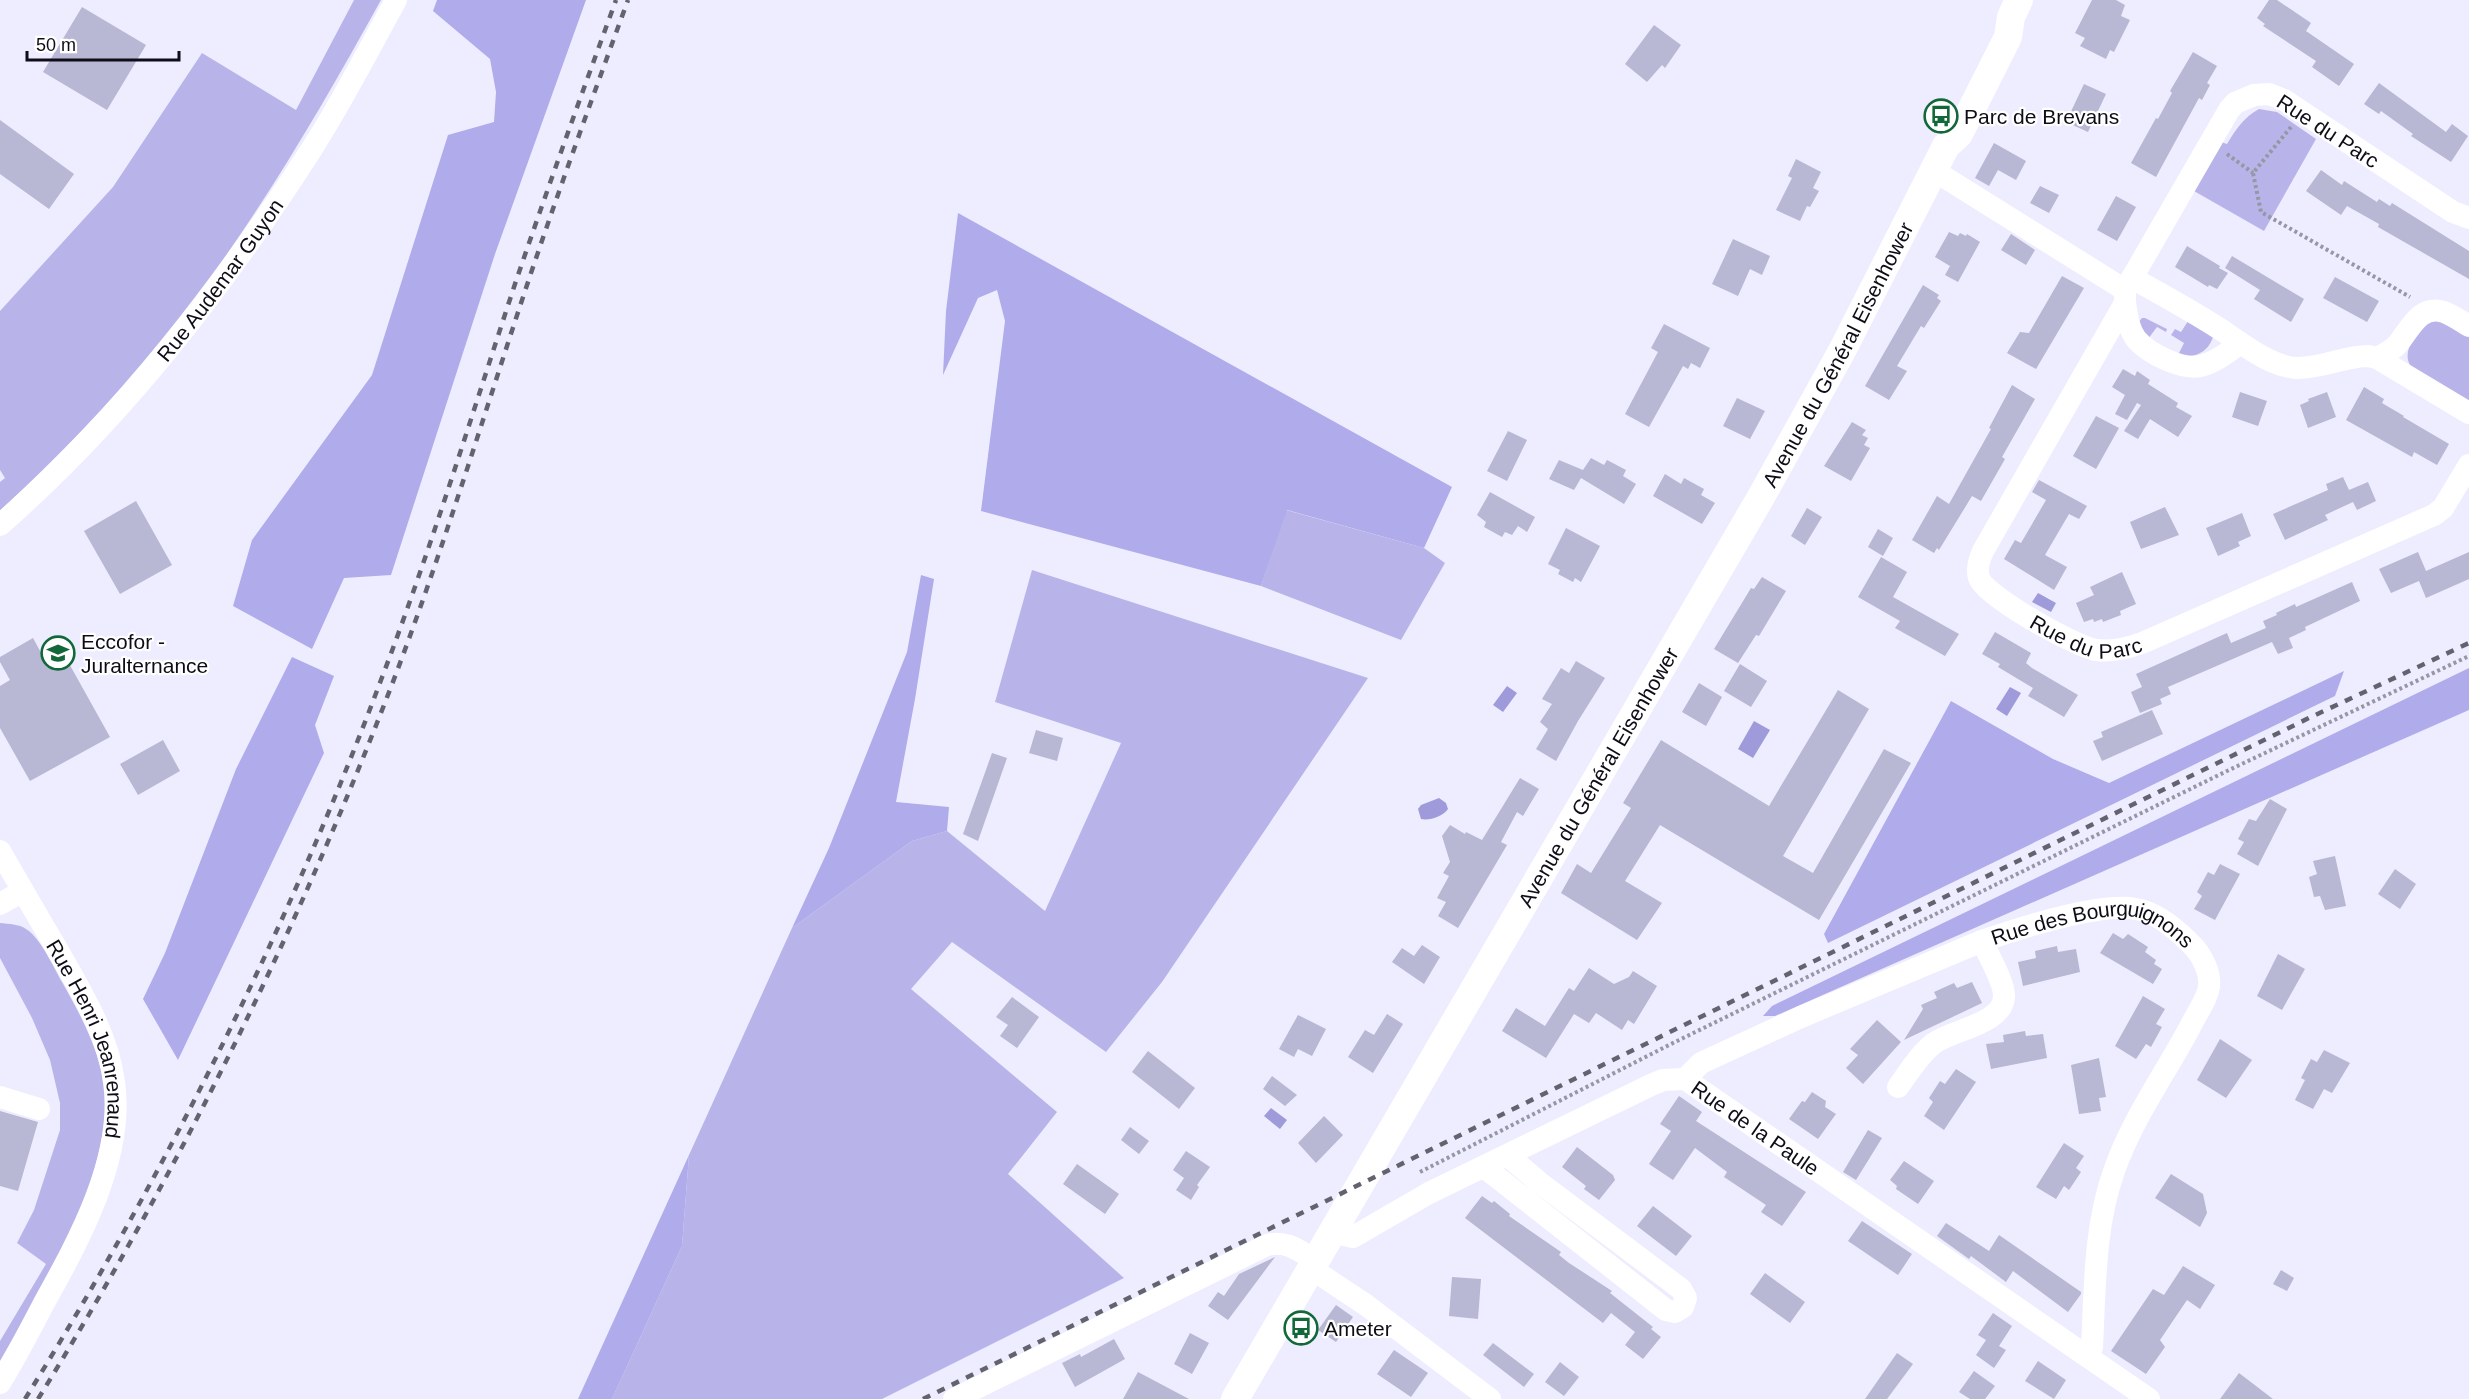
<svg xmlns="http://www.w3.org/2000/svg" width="2469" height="1399" font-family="Arial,sans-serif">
	<rect width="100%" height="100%" fill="#ededff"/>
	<!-- green -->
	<path fill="#b8b4e9" d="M354,0H381C323,105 263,208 191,304C135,379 68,447 0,511V482L5,478L0,470V311L113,187L202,53L296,110Z
		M2259,109L2277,112L2316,139L2264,231L2194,191L2221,142L2227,144C2236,129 2244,117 2259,109Z
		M2142,318H2145L2167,329L2166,332L2157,327L2148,339L2138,323Z
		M2190,318L2213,337C2207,355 2193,357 2177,357L2184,343L2171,335L2175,329L2181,332Z
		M2432,318L2469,332V402L2411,367C2400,350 2418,334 2427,320Z
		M1286,510L1424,548L1445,563L1401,640L1261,586Z
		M1032,570L1368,678L1162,982L1106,1052L952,942L911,989L1057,1112L1008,1174L1124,1278L882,1399H612L682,1246L689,1155L792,928L912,841L947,831L1045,911L1121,743L995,702Z
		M0,923C9,924 19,924 26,929C40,937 54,968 62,982C80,1014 102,1054 105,1092C110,1181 43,1286 0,1361V1341L46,1264L17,1243L34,1210L60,1130V1103L50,1060L32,1018L0,958Z"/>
	<!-- forest -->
	<path fill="#b0abeb" d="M437,0H586L495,254L391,575L344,578L312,649L233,606L252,540L372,375L448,135L494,122L496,92L490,59L433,11Z
		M958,213L1452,487L1424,548L1287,510L1261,586L981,511L1005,321L997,290L978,298L943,375L946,311Z
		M921,575L934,579L915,699L896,802L949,807L947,831L912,841L792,928L829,848L907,652Z
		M292,657L334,676L315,725L324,753L178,1060L143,999L165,953L236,769Z
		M2469,668V710L1775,1016H1763L1772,1006Z
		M2344,671L2335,696L1828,943L1824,934L1951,701L2053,759L2109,783Z
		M689,1155L682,1246L612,1399H578Z"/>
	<!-- water -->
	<path fill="#9f9ada" d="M2038,593L2056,603L2051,612L2032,602Z
		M1507,686L1517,693L1503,712L1493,705Z
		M2010,687L2021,693L2007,716L1996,709Z
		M1754,721L1770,730L1753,758L1738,749Z
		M1439,798L1446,803L1448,809C1443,816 1430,821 1421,819L1418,809L1421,805Z
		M1271,1108L1287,1120L1280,1129L1264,1116Z"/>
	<!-- building -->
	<path fill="#b8b7d4" d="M2092,0H2116L2125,5L2121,16L2130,20L2114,52L2110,50L2106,59L2080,46L2085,38L2075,33Z
		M2269,0H2277L2311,23L2306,31L2354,64L2339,86L2312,67L2316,61L2263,26L2265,24L2257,18Z
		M82,7L146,45L107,110L43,72Z
		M1654,25L1681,45L1665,68L1662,65L1647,82L1625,64Z
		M2193,52L2217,66L2207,83L2210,85L2202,100L2199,98L2156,177L2131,163L2156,118L2158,119L2172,93L2170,91Z
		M2379,83L2446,132L2452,124L2468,136L2451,162L2411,136L2413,134L2381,111L2379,114L2364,104Z
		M2084,84L2106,94L2088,132L2066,122Z
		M0,120L74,174L49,209L0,174Z
		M1994,143L2026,161L2016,180L1998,170L1989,186L1975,178Z
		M1796,159L1821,172L1813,188L1819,191L1810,207L1807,206L1800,221L1776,210L1792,178L1788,176Z
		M2321,170L2342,185L2344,181L2377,202L2379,199L2390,206L2392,203L2469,251V279L2378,227L2379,224L2347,206L2341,215L2306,191Z
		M2040,186L2059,195L2049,213L2030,203Z
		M2116,196L2136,207L2117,241L2097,230Z
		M1949,232L1958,236L1960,233L1966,236L1967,234L1980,242L1958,282L1945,275L1950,266L1935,257Z
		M2011,234L2035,250L2026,265L2001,250Z
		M1733,239L1770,256L1762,275L1750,269L1738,296L1712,284Z
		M2187,246L2220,266L2219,268L2228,273L2217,289L2209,285L2208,287L2175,267Z
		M2232,256L2304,299L2291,322L2254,299L2260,290L2225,268Z
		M2062,276L2084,288L2036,369L2007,353L2020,332L2029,333Z
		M2335,277L2379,301L2367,322L2323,298Z
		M1923,285L1939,295L1937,298L1941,301L1924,328L1921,326L1897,366L1907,371L1889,400L1865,386Z
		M1664,324L1710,348L1700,368L1691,363L1688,369L1683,366L1649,427L1625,414L1658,352L1651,348Z
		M2123,369L2135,376L2137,371L2150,380L2148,384L2178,403L2176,407L2192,416L2178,437L2150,419L2138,439L2124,431L2141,405L2137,403L2127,420L2115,414L2125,395L2112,387Z
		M2012,385L2035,399L2002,457L2005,459L1981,501L1972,496L1939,550L1937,548L1934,553L1912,540L1937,496L1949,504L1991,429L1989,428Z
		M2364,387L2384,399L2382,403L2404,416L2403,417L2449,444L2437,465L2414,452L2412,457L2346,420Z
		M2240,392L2267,401L2258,426L2232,417Z
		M2327,392L2336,417L2308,428L2300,405L2309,401L2308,399Z
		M1737,398L1765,411L1750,439L1723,426Z
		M2096,416L2119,428L2096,469L2073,456Z
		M1852,422L1866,430L1862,435L1868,438L1864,445L1870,448L1851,481L1824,466Z
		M1508,431L1527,440L1507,481L1487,471Z
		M1591,458L1604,465L1607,460L1626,470L1623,476L1636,484L1624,504L1581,478L1574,490L1549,479L1559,460L1583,470Z
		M1665,474L1681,484L1684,478L1704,489L1701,495L1715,503L1702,524L1653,496Z
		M2343,477L2349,490L2368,482L2376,501L2357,510L2353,502L2325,515L2328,520L2285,540L2273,514L2328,490L2326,484Z
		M2039,480L2087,506L2079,519L2069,514L2045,555L2067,567L2054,590L2004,559L2015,540L2021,543L2046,500L2032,492Z
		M1490,492L1535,517L1527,532L1518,526L1512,535L1505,532L1502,537L1484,527L1486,522L1477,515Z
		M136,501L172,565L120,594L84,531Z
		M2165,507L2179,535L2141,549L2130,522Z
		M1807,508L1822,517L1805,545L1791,536Z
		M2242,513L2251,536L2238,542L2240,546L2218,556L2206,528Z
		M1566,528L1600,546L1581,582L1575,578L1573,582L1558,574L1560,570L1548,564Z
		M1878,529L1893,538L1883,556L1868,547Z
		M2418,552L2426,571L2469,552V579L2426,598L2419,581L2391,593L2379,569Z
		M1881,557L1907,572L1893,597L1959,634L1945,656L1895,628L1900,621L1858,597Z
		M2122,572L2136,604L2120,611L2121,615L2103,622L2102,619L2094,622L2093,619L2084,622L2076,603L2094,595L2090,587Z
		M1762,577L1786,591L1759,636L1756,635L1738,663L1714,649L1751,588L1754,589Z
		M2352,582L2360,601L2305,627L2306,630L2289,638L2293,648L2278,654L2272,642L2168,687L2171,694L2160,699L2162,704L2140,713L2131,692L2142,687L2136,674L2227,633L2231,643L2266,628L2263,621L2277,615L2276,613L2295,604L2296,607Z
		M1995,632L2031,653L2026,663L2032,668L2078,695L2064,717L2028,696L2033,688L1998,667L2000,664L1982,654Z
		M33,638L45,660L62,651L110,737L30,781L0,728V686L10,680L0,662V657Z
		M1576,661L1605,678L1578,721L1556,761L1536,749L1548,729L1540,722L1552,704L1542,699L1561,668L1569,673Z
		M1740,664L1767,681L1751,707L1724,691Z
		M1699,683L1722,697L1706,726L1682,712Z
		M1838,690L1869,709L1783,856L1813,873L1884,749L1911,763L1819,920L1660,825L1625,881L1662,903L1637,940L1561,893L1577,864L1591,873L1631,808L1623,803L1661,740L1769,806Z
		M2152,710L2163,734L2102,761L2093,741L2103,737L2101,732Z
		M1036,730L1063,738L1057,761L1029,753Z
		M163,740L180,771L138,795L120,764Z
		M992,753L1007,758L978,841L963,834Z
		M1520,778L1539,789L1523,816L1517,812L1501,842L1507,845L1458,928L1438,916L1446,902L1437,898L1449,876L1443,873L1450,862L1442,836L1450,825L1465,834L1466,832L1482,840Z
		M2270,799L2287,809L2258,866L2237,854L2244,842L2238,839L2249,819L2256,821Z
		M2335,856L2346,906L2325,910L2320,896L2314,897L2309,877L2317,874L2313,861Z
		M2220,864L2240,874L2215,920L2194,909L2202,896L2197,892L2208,872L2214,875Z
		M2395,869L2416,884L2400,909L2378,894Z
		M2113,933L2123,939L2128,934L2148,947L2145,952L2156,960L2154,964L2162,969L2153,984L2100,953Z
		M1422,945L1440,957L1424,984L1392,962L1402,948L1414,956Z
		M2057,946L2058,952L2076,949L2080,972L2023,986L2018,962L2036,958L2035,951Z
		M2278,954L2305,969L2282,1010L2257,996Z
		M1589,968L1614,984L1629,977L1633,971L1657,986L1634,1024L1628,1020L1622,1030L1596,1013L1589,1023L1574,1014L1546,1058L1502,1031L1516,1008L1545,1026L1569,988L1574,991Z
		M1972,982L1982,1003L1904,1040L1923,1009L1921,1005L1937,998L1934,992L1954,983L1957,988Z
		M2143,996L2165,1009L2156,1024L2162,1027L2151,1047L2146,1044L2136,1059L2115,1046Z
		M1012,997L1039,1017L1017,1048L1000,1036L1008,1025L996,1017Z
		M1387,1014L1403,1024L1373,1073L1348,1057L1365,1030L1374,1035Z
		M1298,1015L1326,1029L1312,1056L1298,1049L1294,1057L1279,1049Z
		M1877,1020L1901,1042L1863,1084L1846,1068L1858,1055L1850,1049Z
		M2025,1031L2026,1036L2043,1034L2047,1058L1991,1069L1986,1044L2004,1042L2003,1035Z
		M2220,1039L2252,1060L2226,1098L2197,1080Z
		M2324,1050L2350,1063L2332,1093L2324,1089L2313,1109L2295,1100L2305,1080L2301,1078L2311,1059L2317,1062Z
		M1148,1051L1195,1088L1179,1109L1132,1072Z
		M2099,1058L2106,1097L2099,1098L2101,1111L2079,1114L2071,1065Z
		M1956,1069L1976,1082L1944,1130L1924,1116L1933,1102L1929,1098L1940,1081L1945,1084Z
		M1272,1076L1297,1095L1285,1106L1263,1089Z
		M1812,1092L1826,1101L1825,1107L1836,1114L1818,1139L1789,1119L1802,1101L1805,1102Z
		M1679,1096L1702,1112L1696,1121L1806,1192L1782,1226L1761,1212L1766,1205L1724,1177L1727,1172L1695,1148L1673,1180L1649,1164L1671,1131L1660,1124Z
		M0,1111L38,1122L18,1191L0,1186Z
		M1324,1116L1343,1135L1316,1163L1298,1143Z
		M1130,1127L1149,1141L1139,1154L1121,1140Z
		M1868,1130L1882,1138L1856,1180L1843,1172Z
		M2064,1143L2084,1156L2076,1168L2081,1172L2069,1190L2064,1186L2056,1199L2036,1187Z
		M1577,1147L1613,1175L1615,1180L1599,1200L1584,1189L1586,1186L1562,1167Z
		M1186,1151L1210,1167L1197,1185L1199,1187L1191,1200L1176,1190L1184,1178L1173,1170Z
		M1904,1161L1934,1181L1918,1204L1896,1189L1897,1186L1890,1180Z
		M1077,1164L1119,1194L1105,1214L1063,1184Z
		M2171,1174L2203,1194L2207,1213L2200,1227L2155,1198Z
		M1482,1196L1492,1203L1494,1201L1510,1214L1509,1216L1561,1252L1559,1255L1569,1263L1612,1291L1610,1293L1653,1327L1651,1329L1661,1337L1643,1359L1625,1345L1635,1332L1611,1313L1603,1323L1465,1218Z
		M1653,1206L1692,1236L1676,1256L1637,1226Z
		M1862,1221L1912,1254L1898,1275L1848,1241Z
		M1946,1223L1989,1251L1999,1235L2081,1292V1294L2068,1312L2013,1271L2006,1282L1971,1256L1969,1259L1937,1236Z
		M1275,1257L1228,1320L1208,1306L1218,1292L1224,1296L1239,1274Z
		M2183,1266L2215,1285L2200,1309L2187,1300L2160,1340L2165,1347L2146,1374L2111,1351L2153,1289L2164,1295Z
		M2281,1270L2294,1278L2287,1291L2273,1284Z
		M1765,1273L1805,1302L1790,1323L1750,1294Z
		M1452,1277L1481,1279L1478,1319L1449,1316Z
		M1336,1305L1353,1317L1336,1342L1318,1330Z
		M1993,1313L2012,1326L1999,1346L2006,1350L1994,1368L1976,1355L1986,1340L1978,1335Z
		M1190,1333L1209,1343L1192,1374L1174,1364Z
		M1114,1339L1125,1359L1075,1387L1062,1363L1080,1354L1081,1357Z
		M1493,1343L1534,1374L1524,1387L1483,1355Z
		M1394,1350L1428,1373L1411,1397L1377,1374Z
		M1897,1353L1913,1364L1887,1399H1865Z
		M2038,1361L2066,1380L2054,1399L2025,1381Z
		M1560,1362L1579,1377L1564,1396L1545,1382Z
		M1974,1371L1995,1386L1985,1399H1970L1959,1392Z
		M1138,1372L1189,1399H1123Z
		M2239,1373L2273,1399H2220Z"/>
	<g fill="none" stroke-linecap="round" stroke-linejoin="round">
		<!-- path -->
		<path stroke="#9696a5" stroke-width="4" stroke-dasharray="3 3" stroke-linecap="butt" d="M2291,127L2253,173L2261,212L2410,297
			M2227,154L2253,173
			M1420,1172L1671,1044L2227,771L2469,656"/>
		<!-- minor -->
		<g stroke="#fff" stroke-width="22">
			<path d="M1933,170L2125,290"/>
			<path id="s1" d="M2469,218L2453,212L2284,100L2269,94L2254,95L2235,103L2229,110L2132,278L2125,290V303L1983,551C1979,560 1976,569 1979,578C1986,597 2076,647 2096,650C2111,652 2128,648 2142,643L2434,515L2443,508L2469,465"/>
			<path d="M2132,278C2163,295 2194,312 2223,331C2244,345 2270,366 2296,368C2321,369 2344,356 2368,356L2377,358L2469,413"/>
			<path d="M2125,303C2127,315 2128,328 2136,339C2149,354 2184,372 2204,365C2217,361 2229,352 2240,343"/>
			<path d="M2377,358C2384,354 2391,351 2397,345C2410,330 2419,304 2444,312C2452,315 2461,321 2469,326"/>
			<path id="s2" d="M0,525C124,416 224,286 313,147C343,100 369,49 396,0"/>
			<path id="s3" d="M0,851C19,884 38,917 57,949C80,990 108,1034 114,1082C125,1157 79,1240 44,1303C30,1330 16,1357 0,1383"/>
			<path d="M0,904L23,891"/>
			<path id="s4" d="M1685,1079L1701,1063L1714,1057L1801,1017L1982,941C2017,929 2101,902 2136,909C2155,912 2176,929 2189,942C2201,953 2213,974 2208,991C2205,1003 2195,1016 2190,1027C2164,1076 2132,1119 2114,1171C2094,1227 2095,1289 2092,1347L2086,1355"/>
			<path d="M1898,1087C1909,1072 1919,1055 1933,1044C1951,1030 2003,1024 2004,997C2005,983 1988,955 1982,941"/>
			<path d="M0,1097L39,1109"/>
			<path d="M1484,1167L1666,1310L1675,1312L1683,1307L1686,1298L1681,1289L1540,1183L1508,1156"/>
			<path id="s5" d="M1332,1232L1353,1237L1429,1193L1651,1085L1663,1080L1685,1079L2149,1399"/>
			<path d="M1312,1269L1366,1305L1490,1399"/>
			<path d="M954,1399L1267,1245C1288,1240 1299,1251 1316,1261"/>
		</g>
		<!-- major -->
		<path stroke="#fff" stroke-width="28" id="s6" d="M1235,1399L1761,497L1843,349L1946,146L1959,134L2008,37L2011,17L2019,0"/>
		<!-- rail -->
		<path stroke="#636370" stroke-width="4.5" stroke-dasharray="8 8" stroke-linecap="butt" d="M25,1399C164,1176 289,926 381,680C431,549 472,414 516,281C548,187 582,93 616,0
			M38,1399C177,1174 296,934 391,687C441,556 482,421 526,288C558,192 593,96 628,0
			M923,1399L2311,717L2469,643"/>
	</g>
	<!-- icons -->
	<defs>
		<g id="bus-ring" transform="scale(1.725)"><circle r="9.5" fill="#fff" stroke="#126839" stroke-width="1.5"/><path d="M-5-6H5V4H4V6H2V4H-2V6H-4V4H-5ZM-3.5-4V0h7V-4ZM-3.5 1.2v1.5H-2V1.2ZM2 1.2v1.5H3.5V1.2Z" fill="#126839"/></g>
		<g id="school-ring" transform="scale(1.725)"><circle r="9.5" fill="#fff" stroke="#126839" stroke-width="1.5"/><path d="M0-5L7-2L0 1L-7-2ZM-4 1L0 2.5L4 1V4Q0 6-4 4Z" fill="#126839"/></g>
	</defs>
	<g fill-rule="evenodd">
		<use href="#bus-ring" x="1941" y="116"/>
		<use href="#school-ring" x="58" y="653"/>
		<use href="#bus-ring" x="1301" y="1328"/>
	</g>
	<g text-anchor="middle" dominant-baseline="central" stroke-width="4.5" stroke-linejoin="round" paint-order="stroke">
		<!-- poi labels -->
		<g font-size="21" fill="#0e0d17" stroke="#fff" text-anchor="start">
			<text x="1964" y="116">Parc de Brevans</text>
			<text x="81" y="641">Eccofor -<tspan x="81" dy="24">Juralternance</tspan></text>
			<text x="1324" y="1328">Ameter</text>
		</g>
		<!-- street labels -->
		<g font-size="21" fill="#0e0d17" stroke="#fff">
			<text transform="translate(2328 131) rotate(33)">Rue du Parc</text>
			<text stroke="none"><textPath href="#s2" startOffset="330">Rue Audemar Guyon</textPath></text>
			<text stroke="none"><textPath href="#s6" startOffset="1206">Avenue du Général Eisenhower</textPath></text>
			<text stroke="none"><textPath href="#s1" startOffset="942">Rue du Parc</textPath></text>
			<text stroke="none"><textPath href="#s6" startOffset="720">Avenue du Général Eisenhower</textPath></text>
			<text stroke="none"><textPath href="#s4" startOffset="446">Rue des Bourguignons</textPath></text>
			<text stroke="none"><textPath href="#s3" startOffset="210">Rue Henri Jeanrenaud</textPath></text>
			<text stroke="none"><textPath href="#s5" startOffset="477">Rue de la Paule</textPath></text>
		</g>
	</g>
	<!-- scale -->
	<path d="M27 51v9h152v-9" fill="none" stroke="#0e0d17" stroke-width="3"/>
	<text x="36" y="51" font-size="18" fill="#0e0d17" stroke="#ffffff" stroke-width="4.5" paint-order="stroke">50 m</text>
</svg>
